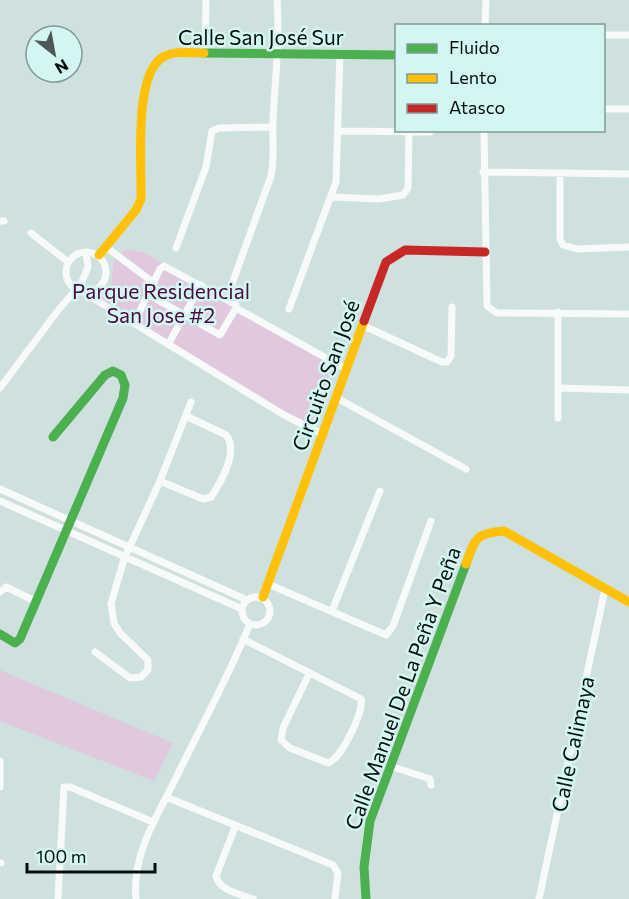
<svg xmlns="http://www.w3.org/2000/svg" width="629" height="899" font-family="Commissioner,sans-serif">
	<rect width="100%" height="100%" fill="#cfe1de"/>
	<!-- green -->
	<path fill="#e0c8df" d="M127,249L143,252L336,363L312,428L95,305L111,284L114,259Z
		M0,670L173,743L154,781L0,721Z"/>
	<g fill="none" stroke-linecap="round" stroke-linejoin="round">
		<!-- street -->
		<path stroke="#f8fafa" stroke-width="7" d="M485,26L486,0
			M604,35H629
			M205,53L206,0
			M604,109H629
			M484,130L487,306L497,313L629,314
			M339,131L430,132
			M483,172L629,174
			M560,173V239L563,245L577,249L629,247
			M332,197L379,199L403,195L408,188L409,131
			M0,221H4
			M31,233L68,262
			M106,247L154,283
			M176,248L206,167L212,131L219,128L272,127
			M66 272a20 20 0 1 1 40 0a20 20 0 1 1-40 0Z
			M232,284L271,176C275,157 272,139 273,120C275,80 280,40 277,0
			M86,294L284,415L322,434
			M236,308L346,369
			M289,309L336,182L340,53
			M134,323L160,269L164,266L236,305V308L220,335L149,295
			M362,325L442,362H447L451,356L452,307
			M169,343L201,285
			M0,388L59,309L81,284L88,267L86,252
			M558,388L629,390
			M335,397L466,469
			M558,418V312
			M160,481L203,499L211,497C221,482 239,451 226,435L186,416
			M0,489L247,600
			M0,501L242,609
			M268,584L386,635L393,626L431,521
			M0,592L6,587L35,601
			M242 611a14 14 0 1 1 28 0a14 14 0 1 1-28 0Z
			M332,611L380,491
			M243,639L361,699C364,712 341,759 328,763L290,748L281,740L283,728L309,674
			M95,652L130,678L141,677L148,670V660L120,633L114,623L111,604L124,559L160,481L191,402
			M0,761V787
			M390,766L430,779L431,785
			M166,797L333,865L338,873L335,899
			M235,827L216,876C219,891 240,894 253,899
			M0,863H1
			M58,899L64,787H70L153,822
			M136,899C132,855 155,820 174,782C199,730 228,678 250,624
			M539,899L605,589"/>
		<!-- fast -->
		<path stroke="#4caf50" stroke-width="9" d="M204,53L396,55
			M0,634L15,643L20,639L123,398L125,385L121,375L113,371L105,375L53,437
			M366,899L364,867L370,821L466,564"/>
		<!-- slow -->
		<path stroke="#ffc107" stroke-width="9" d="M99,255L136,210L141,199C142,168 133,74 163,57C175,50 191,53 204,53
			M466,564C475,539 475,533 504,531L629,602
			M263,597L364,321"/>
		<!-- jam -->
		<path stroke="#c62828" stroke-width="9" d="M364,321L386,262L405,250L485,252"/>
	</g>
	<g text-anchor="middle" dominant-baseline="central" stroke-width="5" stroke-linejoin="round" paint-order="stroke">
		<!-- street labels -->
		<g font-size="21" fill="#05100e" stroke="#d4f6f2">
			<text x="261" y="36">Calle San José Sur</text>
			<text transform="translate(325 375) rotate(-70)">Circuito San José</text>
			<text transform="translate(402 688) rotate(-70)">Calle Manuel De La Peña Y Peña</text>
			<text transform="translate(572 744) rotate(-78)">Calle Calimaya</text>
		</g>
		<!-- park labels -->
		<g font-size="21" fill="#4a0a3f" stroke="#d4f6f2">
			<text x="161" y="290">Parque Residencial<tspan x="161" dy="24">San Jose #2</tspan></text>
		</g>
	</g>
	<!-- legend -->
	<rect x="395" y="24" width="210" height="108" fill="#d4f6f2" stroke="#819a97" stroke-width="1.5"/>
	<rect x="407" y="44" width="30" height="9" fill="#4caf50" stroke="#819a97" stroke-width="1.5"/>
	<text x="449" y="54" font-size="18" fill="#05100e">Fluido</text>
	<rect x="407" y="74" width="30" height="9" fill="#ffc107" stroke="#819a97" stroke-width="1.5"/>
	<text x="449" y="84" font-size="18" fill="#05100e">Lento</text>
	<rect x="407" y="104" width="30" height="9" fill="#c62828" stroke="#819a97" stroke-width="1.5"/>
	<text x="449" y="114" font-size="18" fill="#05100e">Atasco</text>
	<!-- north arrow -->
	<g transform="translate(54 54) rotate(149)"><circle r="28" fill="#d4f6f2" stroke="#819a97" stroke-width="1.5"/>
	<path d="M0-4.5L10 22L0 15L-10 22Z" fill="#4c5957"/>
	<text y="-9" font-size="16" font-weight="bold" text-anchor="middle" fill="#05100e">N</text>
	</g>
	<!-- scale -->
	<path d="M27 863v9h128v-9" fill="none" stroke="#05100e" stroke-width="3"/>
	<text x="36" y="863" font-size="18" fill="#05100e" stroke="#d4f6f2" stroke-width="4.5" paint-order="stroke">100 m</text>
</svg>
